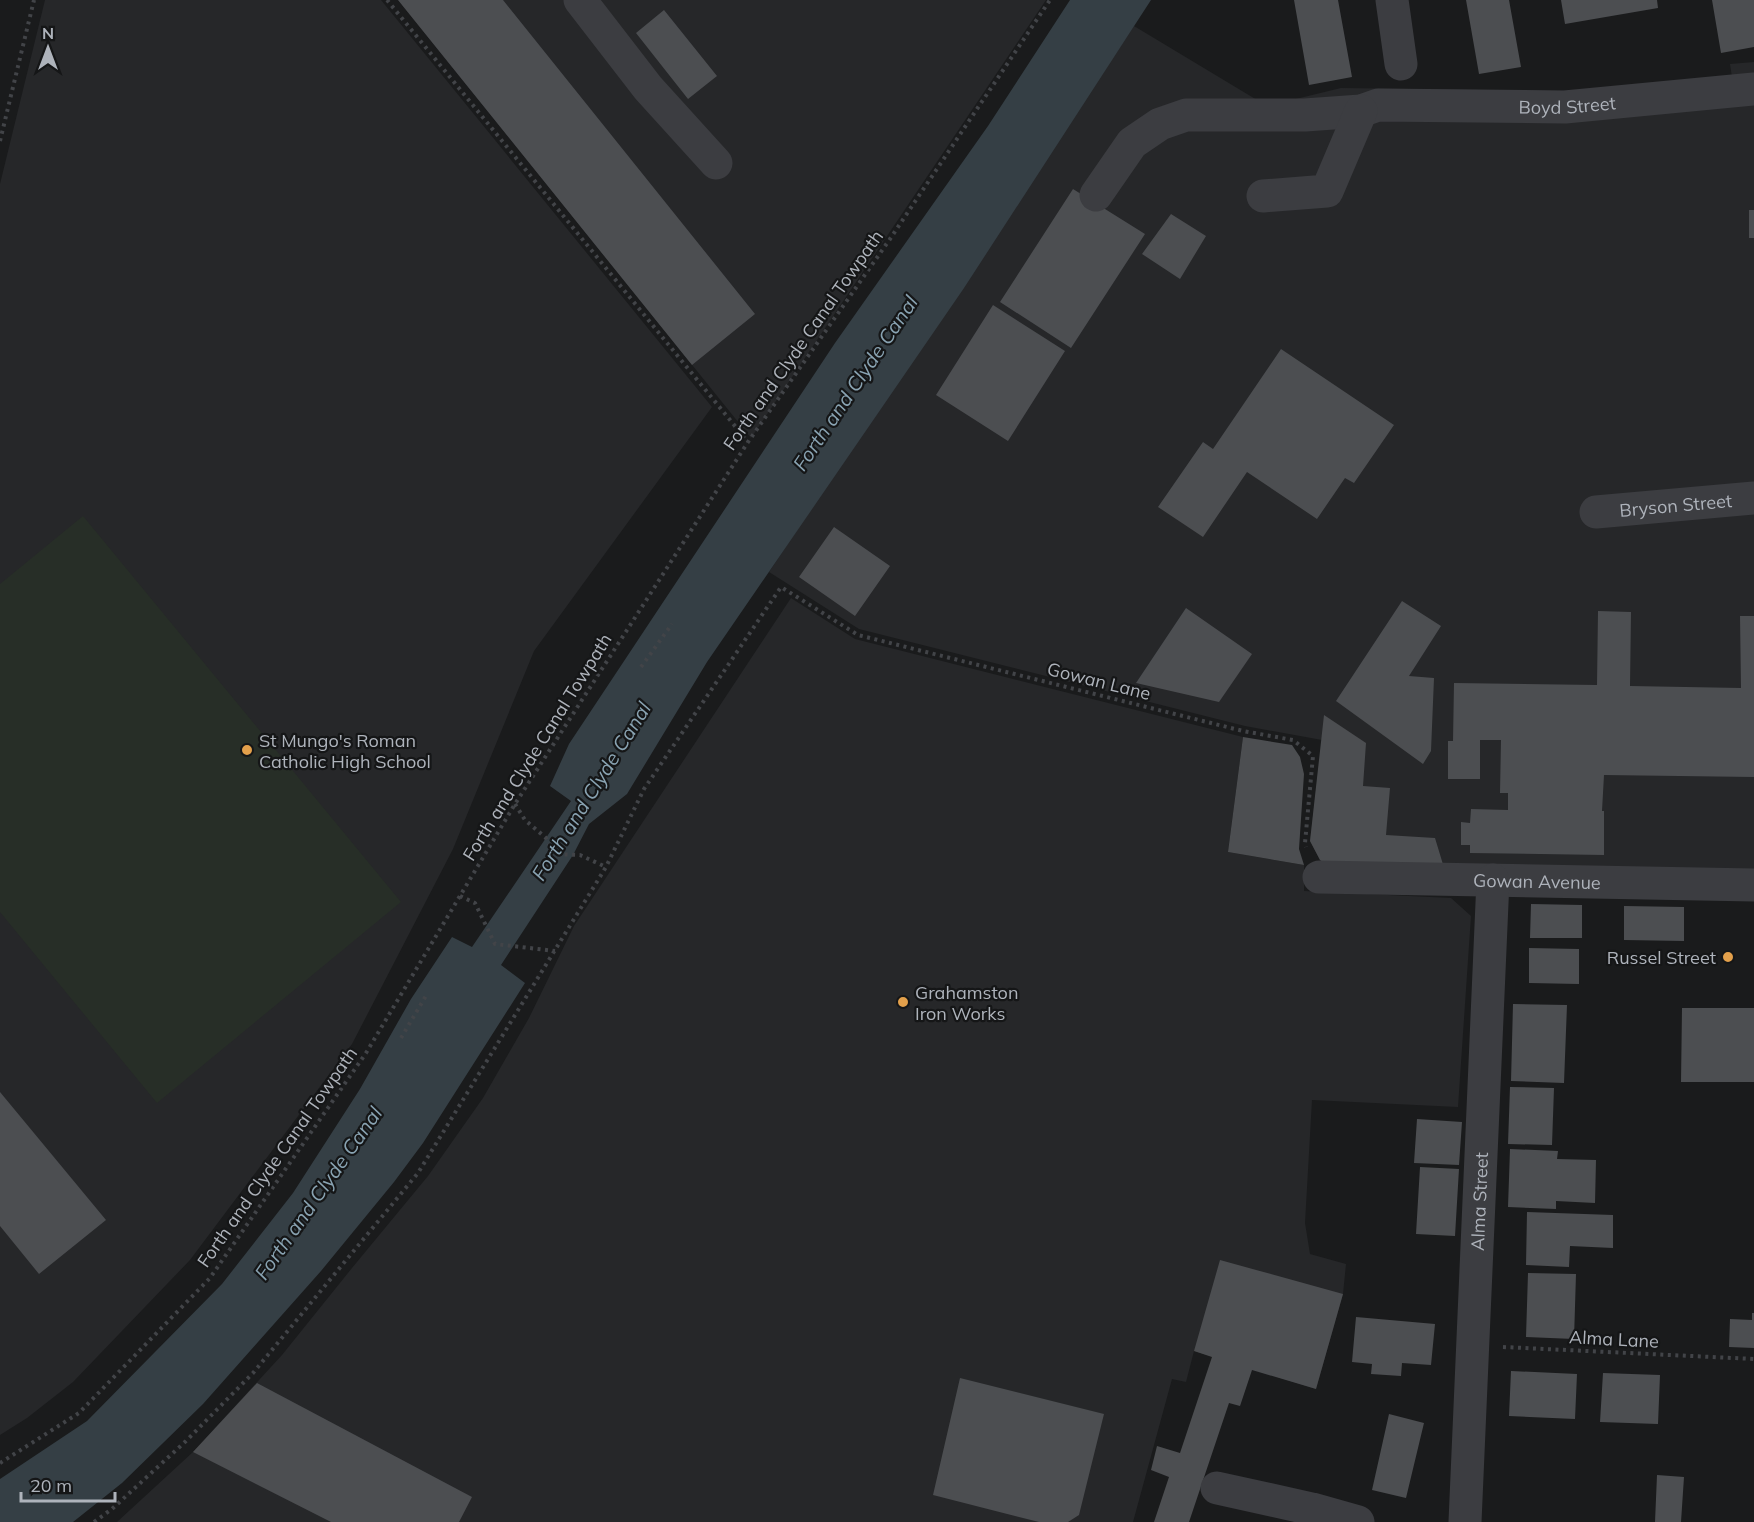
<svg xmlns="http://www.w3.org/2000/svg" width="1754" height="1522" font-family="Mulish,sans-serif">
	<rect width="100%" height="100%" fill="#1a1b1c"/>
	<!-- built -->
	<path fill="#262729" d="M45,0H381L712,407L534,651L453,849L352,1044L190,1260L73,1382L27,1418L0,1435V184Z
		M398,0H1046L751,438Z
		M1134,26L1267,106L1341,88L1565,91L1732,77L1730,64L1754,62V885L1333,869L1320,860L1310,841L1322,740L1245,726L859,629L769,572Z
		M791,598L855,639L1243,737L1228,852L1304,865V891L1451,898L1471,916L1458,1107L1312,1100L1305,1223L1310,1254L1346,1264L1343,1294L1316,1389L1194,1351L1186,1382L1172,1379L1133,1522H117L193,1452L282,1355L352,1268L428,1176L483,1098L529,1018L574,926Z"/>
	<!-- green -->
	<path fill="#272e27" d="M83,516L401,902L157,1103L0,912V584Z"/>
	<!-- water -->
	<path fill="#353f45" d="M1070,0H1151L964,288L707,662L627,794L589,824L573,855L501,965L525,983L423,1143L394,1182L321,1271L203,1404L122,1483L73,1522H0V1479L87,1421L222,1284L293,1193L360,1089L411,999L452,937L472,947L571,801L550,786L569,744L835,343L988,126Z"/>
	<!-- building -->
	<path fill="#4c4e51" d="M398,0H503L755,314L692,365Z
		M1294,0H1338L1352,77L1309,85Z
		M1466,0H1509L1521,67L1479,74Z
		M1561,0H1657L1658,8L1565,24Z
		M1712,0H1754V47L1721,53Z
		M664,10L717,76L688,99L636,33Z
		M1073,189L1145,234L1071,348L1000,302Z
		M1749,210H1754V238H1749Z
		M1171,214L1206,236L1180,279L1142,254Z
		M993,305L1065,351L1008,441L936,395Z
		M1281,349L1394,425L1354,483L1345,478L1317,519L1247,472L1203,537L1158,507L1203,442L1213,449Z
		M834,527L890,566L855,616L799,577Z
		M1402,601L1441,626L1409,676L1434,678L1431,751L1423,764L1336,701Z
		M1186,608L1252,654L1219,702L1136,683Z
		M1598,611L1631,612L1630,686L1741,688L1740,616H1754V777L1604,775L1602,811H1604V855L1470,853V845H1461V822L1470,823L1471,809L1508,810V793H1500L1501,740H1480V779H1448V741H1453L1454,683L1597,685Z
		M1324,715L1366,743L1363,786L1390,788L1386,835L1435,838L1445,871L1333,869L1320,860L1310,841Z
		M1243,737L1292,745L1300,757L1304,774L1299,849L1304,865L1228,852Z
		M1531,904L1582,905V938H1530Z
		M1624,906L1684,907V941L1624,940Z
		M1529,948L1579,949V984L1529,983Z
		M1513,1004L1567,1005L1564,1083L1511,1081Z
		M1682,1008H1754V1082H1681Z
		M1510,1087L1554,1088L1552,1145L1508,1144Z
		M0,1092L106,1220L39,1274L0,1226Z
		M1417,1119L1462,1122L1459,1165L1414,1163Z
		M1510,1149L1558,1151L1557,1159L1596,1160L1595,1203L1556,1201V1209L1508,1207Z
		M1420,1167L1459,1169L1455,1236L1416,1234Z
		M1527,1212L1613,1215V1248L1570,1246L1569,1267L1526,1265Z
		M1220,1260L1343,1294L1316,1389L1252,1370L1240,1406L1229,1403L1189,1522H1154L1169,1477L1151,1470L1157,1446L1180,1453L1212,1357L1194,1351Z
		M1528,1273L1576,1274L1574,1339L1526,1337Z
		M1752,1313H1754V1348L1729,1347L1730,1319L1752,1320Z
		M1356,1317L1435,1324L1431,1365L1402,1363L1401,1376L1371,1374L1372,1364L1352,1362Z
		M1511,1371L1577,1374L1575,1419L1509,1416Z
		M1603,1373L1660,1375L1658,1424L1600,1422Z
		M960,1378L1104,1414L1079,1515L1068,1522H1039L933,1495Z
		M257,1383L472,1497L459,1522H331L193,1452Z
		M1389,1414L1424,1423L1406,1498L1372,1490Z
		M1657,1475L1684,1477L1681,1522H1655Z"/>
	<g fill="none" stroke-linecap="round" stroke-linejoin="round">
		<!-- path -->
		<path stroke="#424448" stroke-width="4" stroke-dasharray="3 4.5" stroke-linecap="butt" d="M387,0L748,442
			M0,141L34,0
			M641,667L672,624
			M515,804L525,820L546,838L554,854L580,855L606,867
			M460,896L475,903L495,944L555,951
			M401,1038L427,994
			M1503,1347L1754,1359
			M0,1463L79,1413L210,1278L366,1053L515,804L748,442L890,239L1050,0
			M94,1522L112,1509L186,1441L253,1373L418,1173L606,867L644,789L781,587L858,635L1243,731L1293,740L1313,756L1305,843L1306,847"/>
		<!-- minor -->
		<g stroke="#3c3d41" stroke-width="33">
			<path d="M580,0L648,88L716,163"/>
			<path d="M1392,0L1401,64"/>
			<path id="s1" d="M1096,195L1132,143L1160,124L1186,115H1305L1361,111L1378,105L1565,107L1754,89"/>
			<path d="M1263,196L1327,191L1361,111"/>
			<path id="s2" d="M1596,512L1754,498"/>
			<path id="s3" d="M1319,877L1754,885"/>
			<path d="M1217,1488L1312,1509L1358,1522"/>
			<path id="s4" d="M1465,1522L1493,880"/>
		</g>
	</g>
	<!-- markers -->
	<g fill="#e3a04b" stroke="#151617" stroke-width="2">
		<circle cx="247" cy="750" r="6"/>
		<circle cx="1728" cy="957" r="6"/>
		<circle cx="903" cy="1002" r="6"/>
	</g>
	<g text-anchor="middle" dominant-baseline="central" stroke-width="4.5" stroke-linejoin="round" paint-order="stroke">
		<!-- street labels -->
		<g font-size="18" fill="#aeb3bb" stroke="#151617">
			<text stroke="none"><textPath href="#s1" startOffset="507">Boyd Street</textPath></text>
			<text transform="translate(803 340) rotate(-55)">Forth and Clyde Canal Towpath</text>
			<text stroke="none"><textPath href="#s2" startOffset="80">Bryson Street</textPath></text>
			<text transform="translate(1099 681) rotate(14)">Gowan Lane</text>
			<text transform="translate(537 747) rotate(-58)">Forth and Clyde Canal Towpath</text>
			<text stroke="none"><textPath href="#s3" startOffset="218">Gowan Avenue</textPath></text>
			<text transform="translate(277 1157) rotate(-55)">Forth and Clyde Canal Towpath</text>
			<text stroke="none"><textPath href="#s4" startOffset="321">Alma Street</textPath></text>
			<text transform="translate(1614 1339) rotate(3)">Alma Lane</text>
		</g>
		<!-- poi labels -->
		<g font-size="18" fill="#aeb3bb" stroke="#151617" text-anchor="start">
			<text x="259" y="740">St Mungo's Roman<tspan x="259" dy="21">Catholic High School</tspan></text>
			<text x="1716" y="957" text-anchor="end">Russel Street</text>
			<text x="915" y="992">Grahamston<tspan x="915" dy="21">Iron Works</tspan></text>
		</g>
		<!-- water labels -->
		<g font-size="20" font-style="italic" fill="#89a3b2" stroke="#151617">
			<text transform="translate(855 383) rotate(-56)">Forth and Clyde Canal</text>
			<text transform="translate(591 791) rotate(-58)">Forth and Clyde Canal</text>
			<text transform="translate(318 1193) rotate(-55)">Forth and Clyde Canal</text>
		</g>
	</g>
	<!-- north arrow -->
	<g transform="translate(48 48)" stroke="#151617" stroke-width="4.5" paint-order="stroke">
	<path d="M0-4.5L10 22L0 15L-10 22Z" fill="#aeb3bb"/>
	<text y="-9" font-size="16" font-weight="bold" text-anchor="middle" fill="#aeb3bb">N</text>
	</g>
	<!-- scale -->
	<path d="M21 1492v9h94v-9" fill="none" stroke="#aeb3bb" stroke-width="3"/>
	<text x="30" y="1492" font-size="18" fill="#aeb3bb" stroke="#151617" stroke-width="4.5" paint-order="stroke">20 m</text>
</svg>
